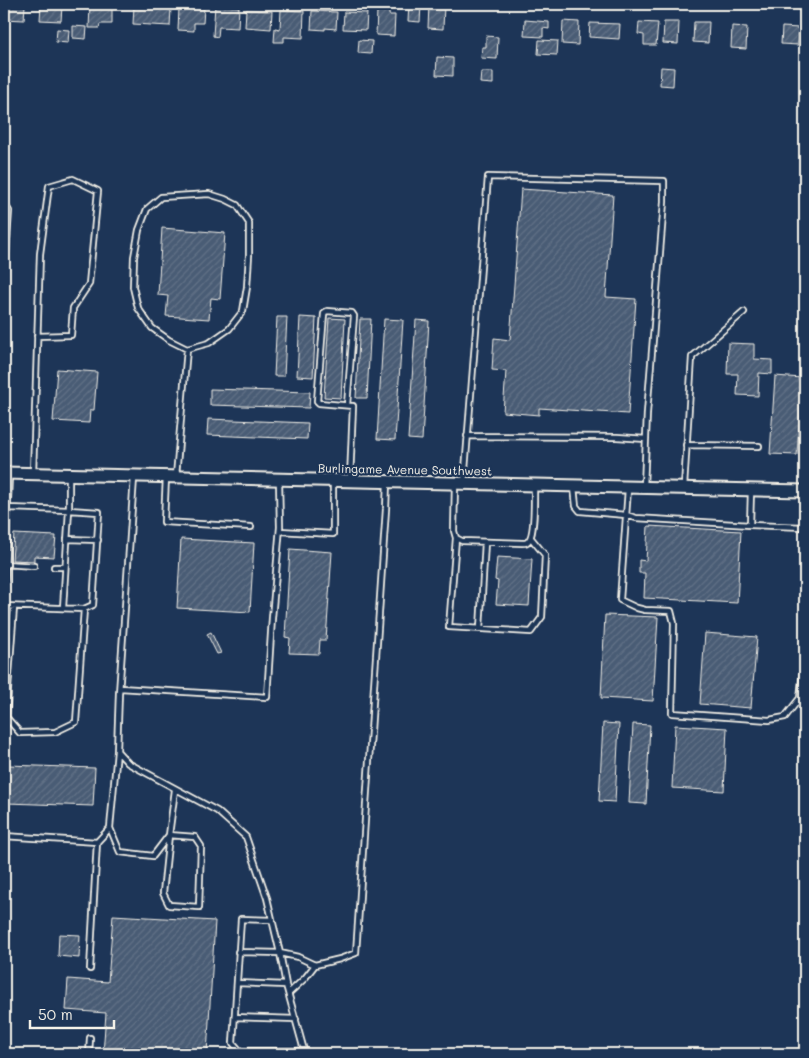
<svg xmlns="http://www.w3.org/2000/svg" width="809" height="1058" font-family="Mali,sans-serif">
	<defs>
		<pattern id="building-hatch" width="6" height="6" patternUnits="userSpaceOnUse" patternTransform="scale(1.25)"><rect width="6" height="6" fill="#485b74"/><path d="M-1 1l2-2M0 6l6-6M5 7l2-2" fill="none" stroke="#637388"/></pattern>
	</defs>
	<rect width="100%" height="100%" fill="#1d3557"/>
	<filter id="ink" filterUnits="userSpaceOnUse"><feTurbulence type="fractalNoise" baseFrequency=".02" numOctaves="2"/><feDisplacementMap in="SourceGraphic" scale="10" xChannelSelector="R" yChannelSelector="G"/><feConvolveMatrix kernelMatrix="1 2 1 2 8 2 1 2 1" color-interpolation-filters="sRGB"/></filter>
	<g filter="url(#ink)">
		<!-- building -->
		<path fill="url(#building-hatch)" stroke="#f4f1e8" d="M4,4L25,5L24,20L4,19Z
			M409,4L421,5L420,22L408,21Z
			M429,4L444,5L443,29L428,28Z
			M41,5L62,6L61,21L40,20Z
			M215,5L239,7L238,28L219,27L218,37L213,36Z
			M90,6L112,8V24H100L99,28H89Z
			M134,6L171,8L170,26L133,24Z
			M179,8L204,9L203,23H194V31L178,30Z
			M246,10L272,11L271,29L245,27Z
			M281,10L304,11L303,38L284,37V42H274L275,28L280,29Z
			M312,11L337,12L336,29L325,28V30L311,29Z
			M377,11H389V15H395L394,36L376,35Z
			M344,12L367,13L366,30L343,29Z
			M525,20L549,22V29L543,28V37L524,36Z
			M563,21L579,22L578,45L562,44Z
			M639,22L658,23L656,45H644V35L638,34Z
			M664,22H679L678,44L663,43Z
			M694,22H709L708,43L693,42Z
			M590,23L620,24L619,39L589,37Z
			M73,26L87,27L86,39L73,38Z
			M732,26L747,27L746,49L731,48Z
			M782,27L799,28L798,45L781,44Z
			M57,29L69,30L68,43L56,42Z
			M486,36L498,37L497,59L481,58L482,47H486Z
			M359,40L372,41L371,54L358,53Z
			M539,40L558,41L557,55L538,54Z
			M437,57L453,58V76L436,75Z
			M661,67L674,68L673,86L660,85Z
			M481,72H493V84L480,83Z
			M521,189L613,195L606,297L636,299L628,414L539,408V415L503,412L506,371L492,370L494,338L510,340Z
			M162,228L225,233L220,299L211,298L209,319L166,316L168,296L158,295Z
			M277,317H287L284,376H274Z
			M300,317L316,318L313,377L297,376Z
			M329,318L345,319L341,398L324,397Z
			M360,319H371L367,398H356Z
			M384,319L403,320L395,440L377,439Z
			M416,320L429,321L422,440L408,439Z
			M728,343L754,344V359L772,360V374L759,373L758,396L737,395L738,374H727Z
			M57,369L97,372L94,410H90L89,423L53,421Z
			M775,376L802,378L797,455L770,454Z
			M210,389L310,392L309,408L210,405Z
			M208,419L308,423L307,439L207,435Z
			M648,526L741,531L737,603L644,598L645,573H639V560L646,561Z
			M14,534L56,536L54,557L34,556V561L12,560Z
			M181,539L254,543L250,612L177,608Z
			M290,549L332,552L326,640H320L319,654L289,653L290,638L285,637Z
			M497,557L532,559L529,606L496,604L498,581L495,580Z
			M605,615L658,617L653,701L601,698Z
			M211,632L221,653L217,654L207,634Z
			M705,633L757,637L751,708L700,704Z
			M603,723L619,724L615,802L599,801Z
			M633,724L650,725L646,804L629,803Z
			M675,725L727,728L724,791L672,788Z
			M8,765L95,768L93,806L7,803Z
			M113,915L215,921L207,1054H103L106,1013L66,1010L68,979L108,982Z
			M59,934L80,935L79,958L58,956Z"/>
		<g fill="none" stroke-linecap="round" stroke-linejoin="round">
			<!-- service casing -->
			<g stroke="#f4f1e8" stroke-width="8">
				<path id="service" d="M4,203L9,211L4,283
					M347,405L354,316L352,313L327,311L325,312L324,314L317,401L319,403L353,406L350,479
					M467,436L617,437L646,439
					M686,445L759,446
					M33,473L40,254L49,186L73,179L98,191L89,284L73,308L71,335L37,336
					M176,476L187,349L209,343L229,329L243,311L247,287L249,255V223L237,205L225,199L209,194L161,197L147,209L139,230L134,257L133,287L138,308L152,328L169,340L187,349
					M166,477L164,522L251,527
					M134,478L119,693L117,751L128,763L217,811L246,837L267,898L280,953L286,985L305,1054
					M464,483L488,177L664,181V202L647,413L644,487
					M455,484L454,531L456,538L462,541L522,543C526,543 527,543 529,540C535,533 534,498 534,487
					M574,487L576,506L580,511L626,515L636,518L750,525
					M684,487L692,357L744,312
					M628,489L620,600L637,608L645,610L671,611L674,623L672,713L769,720L785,717L800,698L805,654
					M751,491L750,525L805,527
					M8,508L69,510L63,608
					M280,531L333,534V482
					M456,538L449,627L531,632L542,617L545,555L531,538
					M67,539L98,540
					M5,564L34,566
					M54,567H65
					M4,599L9,475
					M4,606L84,609L93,605L99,512L69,510V475
					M14,607L6,717L20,733L55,732L76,722L84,609
					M480,629L485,542
					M120,688L267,697L272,618L280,527L279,480
					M110,828L120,852L153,856L169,835L175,790
					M169,835L195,837L201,846L199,907L169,905L163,893Z
					M4,836L97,842L90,969
					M97,842L110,828L117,751
					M272,920L241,919L233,1043L240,1051H305
					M238,952L280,953L298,957L315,965L340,959L356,953L386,509L387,482
					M237,983L286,985
					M289,993L305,978L315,965
					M235,1017L296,1019
					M89,1054L90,1038"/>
			</g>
			<!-- tertiary casing -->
			<g stroke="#f4f1e8" stroke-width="15">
				<path id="tertiary" d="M4,473L805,491"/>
			</g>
			<!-- service -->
			<use href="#service" stroke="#1d3557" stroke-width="4.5"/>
			<!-- tertiary -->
			<use href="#tertiary" stroke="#1d3557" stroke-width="11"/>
		</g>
	</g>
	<g text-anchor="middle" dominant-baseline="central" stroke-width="4.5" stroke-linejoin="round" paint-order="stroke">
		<!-- street labels -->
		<g font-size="12" fill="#f4f1e8" stroke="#1d3557">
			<text transform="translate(405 469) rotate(1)">Burlingame Avenue Southwest</text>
		</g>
	</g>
	<!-- margin -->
	<rect width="809" height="1058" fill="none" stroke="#1d3557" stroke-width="20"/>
	<rect x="10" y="10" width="789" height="1038" fill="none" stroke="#f4f1e8" stroke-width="2" filter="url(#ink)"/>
	<!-- scale -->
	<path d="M30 1020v8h84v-8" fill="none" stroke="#f4f1e8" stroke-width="2.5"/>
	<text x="38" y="1020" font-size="15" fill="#f4f1e8" stroke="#1d3557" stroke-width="4" paint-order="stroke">50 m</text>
</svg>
